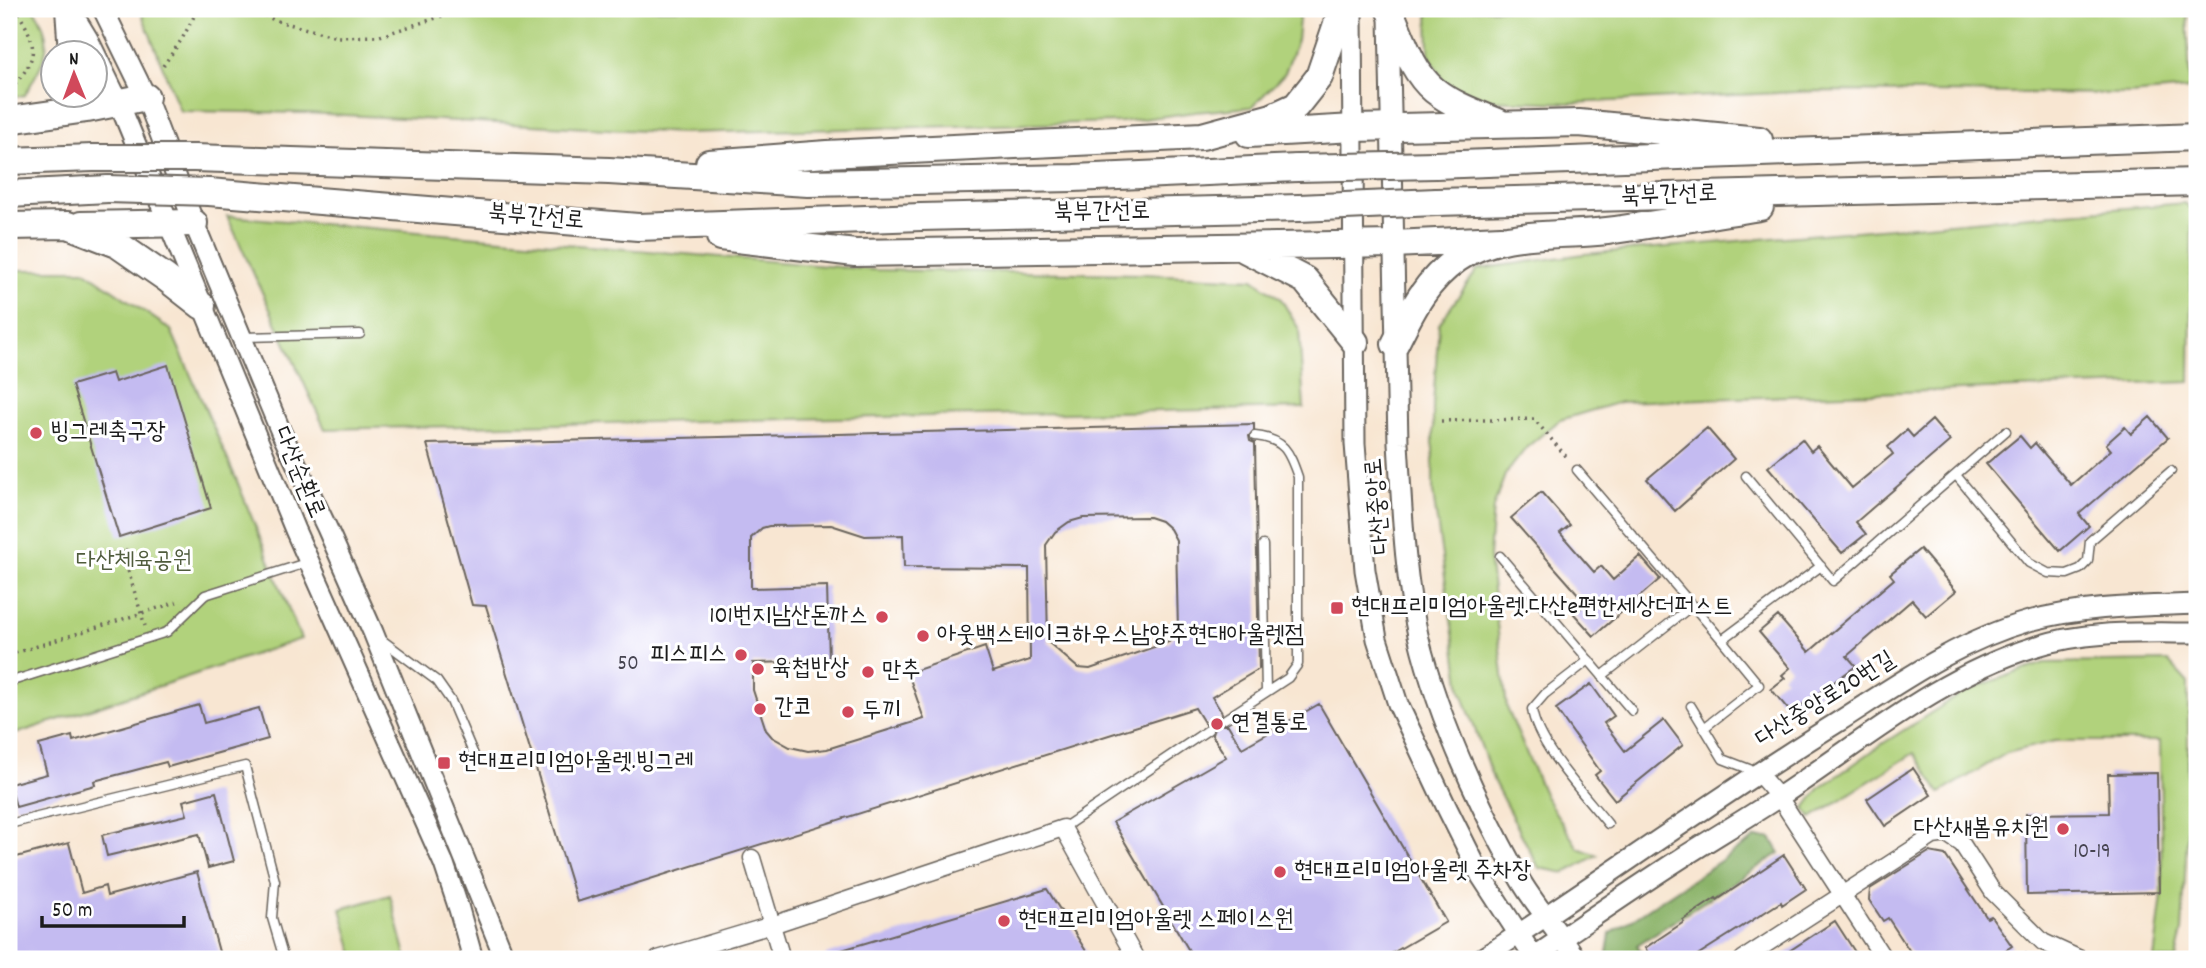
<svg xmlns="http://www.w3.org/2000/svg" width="2206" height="968" font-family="Dekko,'Poor Story',sans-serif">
	<rect width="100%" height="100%" fill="#fff"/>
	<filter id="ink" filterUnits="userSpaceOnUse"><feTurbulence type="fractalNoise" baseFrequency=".0143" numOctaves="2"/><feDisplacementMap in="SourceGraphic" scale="14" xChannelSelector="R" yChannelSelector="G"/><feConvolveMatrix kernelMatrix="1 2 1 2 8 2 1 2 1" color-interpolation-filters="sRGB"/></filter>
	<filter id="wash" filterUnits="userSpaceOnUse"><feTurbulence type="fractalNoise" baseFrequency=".00686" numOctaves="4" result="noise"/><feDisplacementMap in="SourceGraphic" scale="28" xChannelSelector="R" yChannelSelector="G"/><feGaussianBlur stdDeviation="1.57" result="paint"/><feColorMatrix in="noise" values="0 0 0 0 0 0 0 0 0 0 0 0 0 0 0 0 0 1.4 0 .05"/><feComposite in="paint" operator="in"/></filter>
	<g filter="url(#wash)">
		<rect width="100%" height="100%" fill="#f8e6d2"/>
		<!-- green -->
		<path fill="#b1d27b" stroke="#66774c" stroke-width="2" d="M9,9H34C58,44 43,62 25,95L9,98Z
			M140,9H1300L1297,40L1285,73L1252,107L1195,112L1121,122L682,133L306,113L180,111Z
			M1428,9H2187L2190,89L2130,94L1818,91L1570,103L1481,100L1445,85L1429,54Z
			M2185,203L2192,210L2190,382L1620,402L1560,420L1527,447L1505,475L1493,508L1489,556L1507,708L1545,796L1578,848L1597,855L1565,873L1539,868L1494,782L1461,690L1433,493V404L1439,324L1478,269L1584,254Z
			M227,216L875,270L1144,274L1253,279L1281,299L1299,329L1304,408L325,429Z
			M9,270H84L171,330L237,481L301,639L9,736Z
			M2168,661L2188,683V820L2182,931L2176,959H2154L2162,896L2160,741H2055L2007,753L1940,793L1914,753L1811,818L1805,808L1819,789L1882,744L1967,690L2044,663Z
			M390,895L407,959H355L341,909Z"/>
		<!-- forest -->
		<path fill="#8cb46b" stroke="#546844" stroke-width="2" d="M1755,838H1771L1780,853L1637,945L1646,959H1606L1610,934Z"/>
		<g id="blocks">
			<!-- building -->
			<path fill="#c4bbf1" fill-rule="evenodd" d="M168,365L211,508L119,537L72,385L112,373L115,382Z
				M2150,417L2168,438L2079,514L2089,526L2060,551L1986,464L2020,436L2030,448L2035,443L2071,485L2111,450L2106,444L2125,427L2131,434Z
				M1932,420L1950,441L1856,522L1866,534L1842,553L1768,467L1802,439L1811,451L1817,446L1852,488L1893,454L1888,447L1907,430L1913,437Z
				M1254,424V430L1249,436L1250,441L1255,443L1259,669L1212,697L1222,713L1219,722L1223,725H1228L1242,748L1319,704L1446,922L1382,959H1194L1113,822L1226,757L1212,735L1214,727L1210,724H1205L1195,708L577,902L486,606L472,605L427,444ZM1149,517L1161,521L1170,529L1176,540L1178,631L1169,642L1090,669L1078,668L1048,642L1046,545L1055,532L1069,522L1083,518ZM831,525L865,536L903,535L904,567L1029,568L1030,660L993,672L985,647L908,673L924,719L827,749L808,751L790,747L772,737L766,730L753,690V663L829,661L827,586L751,588V538L762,528L769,526Z
				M1707,428L1734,459L1675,511L1647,479Z
				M1541,492L1570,525L1560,533L1594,572L1601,566L1613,580L1640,556L1660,579L1594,636L1574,614L1586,603L1511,518Z
				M1920,549L1956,591L1926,616L1912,600L1847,656L1856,666L1791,713L1771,689L1785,678L1782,675L1790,668L1759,632L1778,616L1809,652L1894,579L1890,574Z
				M1591,684L1614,716L1604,723L1625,751L1664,720L1683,745L1615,800L1595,775L1600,771L1556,709Z
				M199,705L204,723L259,708L268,739L168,767L166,762L94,781L95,785L16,807L10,784L47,774L39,745L72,736L73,741Z
				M1913,768L1931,795L1885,826L1867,799Z
				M2157,773L2159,892L2027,895L2026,814L2109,813L2108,774Z
				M216,792L234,861L208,868L199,834L107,856L102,835L187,815L183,801Z
				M69,843L82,893L105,886L107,896L197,872L221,959H9V859Z
				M1929,852L1945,855L1987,918L1991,916L2012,946L1992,959H1915L1888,918L1883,921L1869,900L1870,889Z
				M1784,855L1806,889L1782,905L1781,902L1691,959H1653L1645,948L1684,922L1683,920L1716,898L1717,900Z
				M1047,889L1091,959H826L825,955Z
				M1835,921L1855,952L1853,953L1857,959H1777Z"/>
		</g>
	</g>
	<g filter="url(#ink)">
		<use href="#blocks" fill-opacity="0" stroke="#69635c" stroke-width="2"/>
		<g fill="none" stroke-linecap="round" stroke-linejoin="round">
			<!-- service casing -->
			<g stroke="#69635c" stroke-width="11">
				<path id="service" d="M242,337L360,334
					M1577,470L1722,640L1821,566
					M1956,475L2029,563L2048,573L2067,574L2080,569L2088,561L2090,541L2171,471
					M1746,476L1833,581L2006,431
					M1263,545L1266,692
					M1500,556L1632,711
					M382,640L437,681L451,701L474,755
					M1589,660L1545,694L1532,709C1536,744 1585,795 1608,824
					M1602,676L1693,605
					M9,682L167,632L205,595L309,562
					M1691,706L1723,759L1757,772
					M1225,719L1288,678L1298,664V477C1289,451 1284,439 1255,436
					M1704,728L1759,685L1722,640
					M9,824L245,766L275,881L272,918L284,959
					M1063,828L1208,730"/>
			</g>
			<!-- minor casing -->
			<g stroke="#69635c" stroke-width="19">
				<path id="minor" d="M1757,772L1779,797L1884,959
					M752,858L782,959
					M658,959L772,925L1063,828L1136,959
					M1743,959L1933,836L1947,834L1962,844L1993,892L2043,942L2080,959"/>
			</g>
			<!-- tertiary casing -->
			<g stroke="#69635c" stroke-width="23">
				<path id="tertiary" d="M103,9L146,97L194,223L281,432L327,528L373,632L505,959
					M1352,9L1355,444L1365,570L1377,639L1398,704L1447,808L1481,876L1535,959
					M71,11L88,39L119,103L295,530L444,864L459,909L473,959
					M1389,17L1398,443C1402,506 1404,574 1418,635C1438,719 1476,800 1518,876C1534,905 1558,930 1576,959
					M1481,959C1601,881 1717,797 1838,722C1899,683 1958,641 2029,621C2084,606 2141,606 2197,604
					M1531,959C1580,926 1630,891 1680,859C1713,838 1747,818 1779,797C1861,743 1939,676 2034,647C2087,630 2142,633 2197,633"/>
			</g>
			<!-- trunk casing -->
			<g stroke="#69635c" stroke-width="30">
				<path id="trunk" d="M69,9L72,52
					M1389,9C1401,35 1411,71 1434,90C1453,105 1476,113 1498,122
					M9,120L87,109L146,97
					M1249,134L1354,128L1579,123L1759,140
					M194,158L609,171L808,183L1074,178L1297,168
					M9,161L93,158
					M709,163L827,154L1202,136L1272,117L1296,106L1319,77L1342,9
					M1435,165L2197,137
					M209,192L638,227L921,217L1299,208
					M9,194L108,189
					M1436,202L2197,182
					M81,225L194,223
					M9,226L68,225L117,244L166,278L202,306
					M720,237L855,253L1393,244L1501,239
					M1246,250L1305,280L1355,342
					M1395,344C1412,310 1425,282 1457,259C1500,229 1558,237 1607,231C1658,224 1709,215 1760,207"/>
			</g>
			<!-- path -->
			<path stroke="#69635c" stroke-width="3.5" stroke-dasharray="2 5" stroke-linecap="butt" d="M252,9L274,20L337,37L380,36L461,10L482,12L486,9
				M163,66L182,39L198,9
				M9,85L13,86C41,56 36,42 16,9
				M1441,421L1534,419L1569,460
				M122,551L145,626
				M112,554L131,549
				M9,655L177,602
				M2020,959L2029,952"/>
			<!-- service -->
			<use href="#service" stroke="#fff" stroke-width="8"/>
			<!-- minor -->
			<use href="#minor" stroke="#fff" stroke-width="16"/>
			<!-- tertiary -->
			<use href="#tertiary" stroke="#fff" stroke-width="19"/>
			<!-- trunk -->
			<use href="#trunk" stroke="#fff" stroke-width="26"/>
			<!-- trunk-bridge casing -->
			<g stroke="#69635c" stroke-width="30" stroke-linecap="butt">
				<path id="trunk-bridge" d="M93,158H194
					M1297,168L1435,165
					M108,189L209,192
					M1299,208L1436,202"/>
			</g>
			<!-- trunk-bridge -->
			<use href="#trunk-bridge" stroke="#fff" stroke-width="26"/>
		</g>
	</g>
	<!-- markers -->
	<g fill="#d1495b" stroke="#fff" stroke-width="2.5">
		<circle cx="36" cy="433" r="7"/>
		<rect x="1330" y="601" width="14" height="14" rx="3.5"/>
		<circle cx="882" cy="617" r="7"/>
		<circle cx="923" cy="636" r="7"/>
		<circle cx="741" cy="655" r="7"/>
		<circle cx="758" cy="669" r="7"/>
		<circle cx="868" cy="672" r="7"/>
		<circle cx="760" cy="709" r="7"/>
		<circle cx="848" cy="712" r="7"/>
		<circle cx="1217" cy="724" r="7"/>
		<rect x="437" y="756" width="14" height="14" rx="3.5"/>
		<circle cx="2063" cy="829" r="7"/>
		<circle cx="1280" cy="872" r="7"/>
		<circle cx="1004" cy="921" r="7"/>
	</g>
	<g text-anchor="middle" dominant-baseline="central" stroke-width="6" stroke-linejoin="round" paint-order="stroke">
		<!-- number labels -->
		<g font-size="21" fill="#464451">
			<text x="628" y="665">50</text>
			<text x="2092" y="853">10-19</text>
		</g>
		<!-- street labels -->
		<g font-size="24" fill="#1c1c1c" stroke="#fff">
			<text transform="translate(1669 196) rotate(-2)">북부간선로</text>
			<text transform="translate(1102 213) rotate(-1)">북부간선로</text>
			<text transform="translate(536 218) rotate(5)">북부간선로</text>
			<text transform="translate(298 473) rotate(67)">다산순환로</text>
			<text transform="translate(1379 506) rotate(-95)">다산중앙로</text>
			<text transform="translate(1826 700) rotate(-32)">다산중앙로20번길</text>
		</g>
		<!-- poi labels -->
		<g font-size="24" fill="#1c1c1c" stroke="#fff" text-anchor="start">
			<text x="50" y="433">빙그레축구장</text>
			<text x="1351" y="608">현대프리미엄아울렛.다산e편한세상더퍼스트</text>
			<text x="868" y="617" text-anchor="end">101번지남산돈까스</text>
			<text x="937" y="636">아웃백스테이크하우스남양주현대아울렛점</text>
			<text x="727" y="655" text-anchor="end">피스피스</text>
			<text x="772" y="669">육첩반상</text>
			<text x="882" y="672">만추</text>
			<text x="774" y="709">간코</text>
			<text x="862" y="712">두끼</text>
			<text x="1231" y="724">연결통로</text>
			<text x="458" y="763">현대프리미엄아울렛.빙그레</text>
			<text x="2049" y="829" text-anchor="end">다산새봄유치원</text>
			<text x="1294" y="872">현대프리미엄아울렛 주차장</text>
			<text x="1018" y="921">현대프리미엄아울렛 스페이스원</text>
		</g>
		<!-- park labels -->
		<g font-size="24" fill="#505c3d" stroke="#fff">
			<text x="134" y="562">다산체육공원</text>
		</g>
	</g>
	<!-- margin -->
	<rect width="2206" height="968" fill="none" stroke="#fff" stroke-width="35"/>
	<!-- north arrow -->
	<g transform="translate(74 74) rotate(359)"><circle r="33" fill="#ffffff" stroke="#a4a4a4" stroke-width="2"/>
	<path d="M0-5L12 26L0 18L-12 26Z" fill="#d1495b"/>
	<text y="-10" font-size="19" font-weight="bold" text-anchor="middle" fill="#1c1c1c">N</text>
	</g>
	<!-- scale -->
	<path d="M42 916v10h142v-10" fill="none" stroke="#1c1c1c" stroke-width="3.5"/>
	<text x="52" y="916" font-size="21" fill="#1c1c1c" stroke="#ffffff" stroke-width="5" paint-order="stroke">50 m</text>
</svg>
